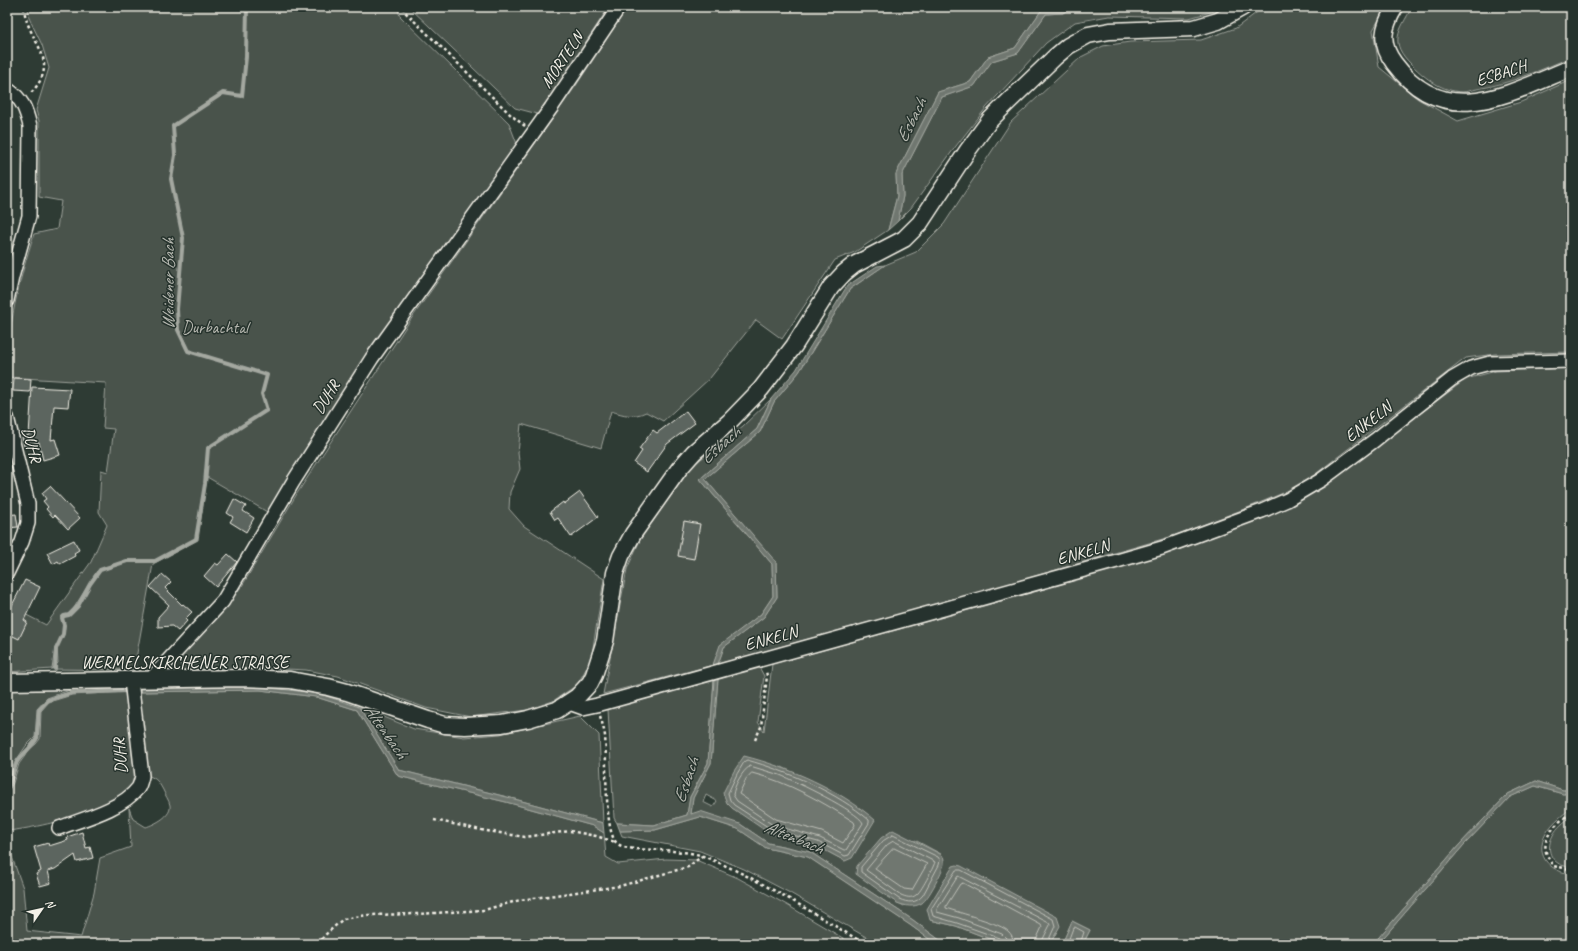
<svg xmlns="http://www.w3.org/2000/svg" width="1578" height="951" viewBox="0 0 1578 951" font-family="Caveat,sans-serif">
  <rect width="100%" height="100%" fill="#2e3b34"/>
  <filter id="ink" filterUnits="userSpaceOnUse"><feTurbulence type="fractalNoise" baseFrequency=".025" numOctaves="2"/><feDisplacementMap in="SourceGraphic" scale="8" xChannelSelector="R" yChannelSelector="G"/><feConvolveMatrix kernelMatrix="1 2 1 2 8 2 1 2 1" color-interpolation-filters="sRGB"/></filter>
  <g filter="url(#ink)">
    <path fill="#48524c" stroke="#9ea29a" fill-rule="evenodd" d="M28,7H397L400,16L509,123L517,144L269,513L207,477L198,540L153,564L134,670L52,669L7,672V605L46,625L91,562L107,525L99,512L101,470L108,472L114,429L103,428L106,383L7,377C7,327 19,281 34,234L57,229L61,201L39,197V121L36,110L49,68L42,45L29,18ZM97,571L81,603L72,611ZM57,645L58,663L52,669L55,648Z
      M409,7H609L538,114L515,108Z
      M628,7H1062L1043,8L1015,48L988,57L970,82L938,92L896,174L897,196L888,230L855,252L835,260L782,339L756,320L710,378L663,421L646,412C633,418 624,415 611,411L601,448L521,424L518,453L520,469L510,492L509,509L524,526L604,579L591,660L577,685L553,701L527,710L471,717L426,708L338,676L306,670L267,668L183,670L178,659L242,586L298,492L409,322L575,87Z
      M1071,7H1220L1214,11L1189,18L1109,16L1075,22L1046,43L986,108L956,146L911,208L898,221L903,196L902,175L942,97L974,86L992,61L1018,53L1046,14L1063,13Z
      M1264,7H1386L1373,30L1379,67L1418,99L1458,121L1521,102L1571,80V352L1495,354L1466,358L1300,486L1247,508L1173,536L1001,586L718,664L724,647L764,617L777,597L776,563L705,479L760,432L774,402L799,372L850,289L885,265L916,252L944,224L1011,122L1081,57L1103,46L1130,42L1201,40L1236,28Z
      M1412,7H1571V57C1541,70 1509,84 1477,89C1472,90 1466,92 1462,92C1442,91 1426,79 1412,65C1388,42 1399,32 1412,7Z
      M1571,368V790H1563L1536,781L1508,794L1460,844L1373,944H1083L1090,930L1072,921L1062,944H1050L1059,926L930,920L956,926L1003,944H945L913,920L810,852L768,843L740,824L691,814L693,798L711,763L718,679L759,667L764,676L758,722L764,731L772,664L1009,599L1178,550L1252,521L1300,500L1344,471L1466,379L1496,371ZM782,767L850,802L845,861L817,846L778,836L732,808ZM706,795L717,801L713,807L703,802ZM915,840L941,854L944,859L904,906L887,897Z
      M771,399L757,429L700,479L772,564L773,596L761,614L721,645L713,665L603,694L627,569L641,538L692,466L743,426Z
      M714,680L708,763L690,797L687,815L654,825L617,823L614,818L608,709Z
      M117,685L126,688L70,690L47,698L37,709L35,737L26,746L15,762L7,784V687Z
      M260,690L316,697L357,710L398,776L506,802L593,826L604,833L606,857L618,864L666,859L696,860L738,878L787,905L853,944H7V843L23,888L27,931L81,937L94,893L100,858L131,847L129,808L133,819L146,827C155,824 172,816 170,805C169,800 165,795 163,790C158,781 157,779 147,775L140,692Z
      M127,692C129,713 131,733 132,753C133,761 135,770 135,778C132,808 33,829 7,831V793L13,783L19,764L30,749L36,744L40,739L41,711L49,702L72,695Z
      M359,707L414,729L464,737L500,734L580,716L599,735L603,823L507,797L399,770Z
      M1535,786L1563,794L1571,793V808C1564,814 1557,819 1552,825C1532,848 1543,870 1571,874V944H1378L1463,846L1510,797Z
      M700,817L738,829L766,848L808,857L910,925L936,944H878L790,893L744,869L700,851L622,836L620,831L655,830Z
      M1571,817V867C1553,866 1544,852 1553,835C1557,827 1564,822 1571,817Z"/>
    <path fill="#6f7770" stroke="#a4a8a0" d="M1071,7L1063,13L1046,14L1018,53L992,61L974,86L942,97L902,175L903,196L898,221L888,230L897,196L896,174L938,92L970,82L988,57L1015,48L1043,8Z
      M885,265L850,289L799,372L774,402L760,432L705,479L776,562L777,597L764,617L724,647L718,664L713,665L720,645L761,614L773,596L772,564L700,479L757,429L771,399L796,370L847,286L877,266Z
      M718,679L711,763L693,798L691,814L700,811L740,824L768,843L810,852L913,920L945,944H936L910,925L808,857L766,848L738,829L700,817L655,830L620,831L617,823L654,825L687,815L690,797L708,763L714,680Z
      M260,687L317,693L359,707L399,770L507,797L603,823L604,833L593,826L506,802L398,776L357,710L316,697L260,690L140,692V688Z
      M744,756C791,768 839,789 875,820L852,858L845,861L817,846L769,833L732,808L727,803L723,793L734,771Z
      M1536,781L1563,790H1571V793L1563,794L1535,786L1510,797L1463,846L1378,944H1373L1460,844L1508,794Z
      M893,830L942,855C944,858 945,863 943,867C941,874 928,899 922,903C914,908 905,906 897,903L856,874L857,866L881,838Z
      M957,865L961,866L1057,917L1060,926L1050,944H1003L956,926L930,920L927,909L953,866Z
      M1072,921L1090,930L1083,944H1062Z"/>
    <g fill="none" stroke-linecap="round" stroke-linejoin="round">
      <path stroke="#bfc0b8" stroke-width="1" d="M745,761L747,760C787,771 838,793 869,820V823L849,855L845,856L818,842L771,829L734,805L730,800L728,793L737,774Z
        M750,766C760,769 770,772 780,775C794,781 858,811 863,823L846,850H844L820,838L773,825L737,801L733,795C734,786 742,771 750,766Z
        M752,773C788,782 823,802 854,822L855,825L843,843L822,832L776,819L739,794L746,779Z
        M893,835L938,857L940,860L939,865L923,895C916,904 908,903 899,899L861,872V867L883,841Z
        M894,841L935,862C933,868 921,892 916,895C911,899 906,897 901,895L866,870L887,845Z
        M894,848L927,864L912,890L904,889L875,869L876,867Z
        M1003,944L1002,941L999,938L957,923L933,916L931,909L956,870H961L1053,919L1055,926L1047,944
        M1008,944L1006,938L1002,934L959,918L937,912V909L958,876L1049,923L1050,925L1043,939L1042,944
        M1014,944C1013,940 1013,936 1009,932C1001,923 959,913 946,908V906L960,884L963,883L1041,925L1042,927L1037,938L1036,944
        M1067,944L1073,928L1075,927L1084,932L1080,944"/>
      <path stroke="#a4a8a0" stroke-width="4" d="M55,669L56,649L63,634L64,625L62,618L64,616L69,615L78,606L90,584L100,570L127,561H155L196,539L205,484L208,448L267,410L262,394L267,375L188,351L178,330L177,309L183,238L171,179L175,155L173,126L223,93L242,96L246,57L247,7
        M7,789C12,781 13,771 17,762C23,753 32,747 37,738L39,710L48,700L71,693L127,691"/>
    </g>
    <path fill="#5c655e" stroke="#f4f1e8" d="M14,378L31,379L30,392L13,391Z
      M32,387L70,389L68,407L54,406L51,440L55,439L60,455L43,460L39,442L24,446L22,437L29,435Z
      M686,411L695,423L667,444L647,472L634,463L642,451L639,449L653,430L657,433Z
      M50,486L80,518L68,529L55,515L53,517L46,509L48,507L43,501L46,499L42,493Z
      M580,492L598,517L571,537L558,518L555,520L550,512L563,502L564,504Z
      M234,499L246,506L243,511L254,518L246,532L230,522L233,517L227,513Z
      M16,514L18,527L7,528V515Z
      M684,521L700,524L694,559L678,556Z
      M74,540L79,550L74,553L75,556L60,564L58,561L53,564L47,553Z
      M228,554L237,562L216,587L204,576L215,563L218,565Z
      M162,574L171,582L165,588L182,605L183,604L192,612L185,619L187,621L178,631L172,626L158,627V617L169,605L150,587Z
      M25,580L40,587L24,620L27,622L19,639L7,633V615Z
      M82,832L86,848L90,847L93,858L77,862L75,855L55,869L48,871L51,883L40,886L36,874L41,871L34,847L48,843L49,846L68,840L67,837Z"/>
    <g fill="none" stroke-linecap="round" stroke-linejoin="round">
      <g stroke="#f4f1e8" stroke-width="16">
        <path id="minor" d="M7,89C22,98 26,109 30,126L29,216L12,277L7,300
          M7,417L28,504V523L22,542L7,573
          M150,680L223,601L293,482L372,358L551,108L619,7
          M569,703L583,708L597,705L1117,561L1162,548L1262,511L1287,500L1321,480L1375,440L1452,379L1471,368L1490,363L1571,361
          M59,828C83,819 122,809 138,788C140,785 141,780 142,776L131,680"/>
      </g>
      <g stroke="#f4f1e8" stroke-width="19">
        <path id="tertiary" d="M1395,7C1383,27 1379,43 1394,63C1445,132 1509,93 1571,68
          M7,682L243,678L290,680L328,687L347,692L428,720L445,725L465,726L502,724L528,719L557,710L577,697L590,683L594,675L605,641L615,573L621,556L633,534L679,469L694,452L729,422L761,389L794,346L831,287L844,273L854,265L904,239L920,223L968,150L990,120L1006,104L1055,57L1068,46L1088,35L1110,31L1194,28L1218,21L1243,7"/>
      </g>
      <path stroke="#f4f1e8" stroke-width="2.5" stroke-dasharray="3 3" stroke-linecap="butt" d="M24,7C26,42 64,59 30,94
        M403,7L405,12L512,116L525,126
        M600,716C602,722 604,729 605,736C607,759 604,825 615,841C622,853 660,848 673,851C683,852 694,853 703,856C760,879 813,913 865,944
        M755,740L761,727L767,676L766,671
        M1571,813C1559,821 1542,835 1546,852C1547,856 1551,862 1553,866L1571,869
        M434,820L481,830L525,837L570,831L596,836L615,842
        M318,944L325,935L343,919L368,915L418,914L484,910L520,900L620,886L688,867L702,856"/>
      <use href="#minor" stroke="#26332d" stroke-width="13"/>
      <use href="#tertiary" stroke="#26332d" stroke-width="16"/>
    </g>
  </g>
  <g text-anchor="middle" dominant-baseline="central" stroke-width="3" stroke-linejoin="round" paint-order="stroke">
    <g font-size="17" fill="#f4f1e8" stroke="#26332d">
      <text transform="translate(562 60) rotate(-56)">MORTELN</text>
      <text transform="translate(1501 73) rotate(-18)">ESBACH</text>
      <text transform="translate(326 397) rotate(-57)">DUHR</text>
      <text transform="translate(1368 422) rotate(-38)">ENKELN</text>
      <text transform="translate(32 445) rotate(76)">DUHR</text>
      <text transform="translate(1083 552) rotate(-16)">ENKELN</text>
      <text transform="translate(771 638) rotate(-15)">ENKELN</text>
      <text x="185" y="662">WERMELSKIRCHENER STRASSE</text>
      <text transform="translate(120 756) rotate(-94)">DUHR</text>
    </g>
    <g font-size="17" fill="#b8b9b1" stroke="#26332d">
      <text x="215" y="327">Durbachtal</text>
    </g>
    <g font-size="18" font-style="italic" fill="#b8bab2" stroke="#26332d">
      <text transform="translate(911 120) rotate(-63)">Esbach</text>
      <text transform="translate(168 284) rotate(-90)">Weidener Bach</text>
      <text transform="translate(720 445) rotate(-41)">Esbach</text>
      <text transform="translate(386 731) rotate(55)">Altenbach</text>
      <text transform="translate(686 780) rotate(-71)">Esbach</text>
      <text transform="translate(794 837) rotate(22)">Altenbach</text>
    </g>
  </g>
  <rect width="1578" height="951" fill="none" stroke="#26332d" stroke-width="24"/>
  <rect x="12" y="12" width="1554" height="927" fill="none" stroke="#f4f1e8" stroke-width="1.5" filter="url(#ink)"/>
  <g transform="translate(42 909) rotate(56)" stroke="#26332d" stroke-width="3" paint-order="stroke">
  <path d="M0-3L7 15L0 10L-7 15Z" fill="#f4f1e8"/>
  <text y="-6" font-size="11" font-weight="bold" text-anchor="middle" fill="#f4f1e8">N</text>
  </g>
</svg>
